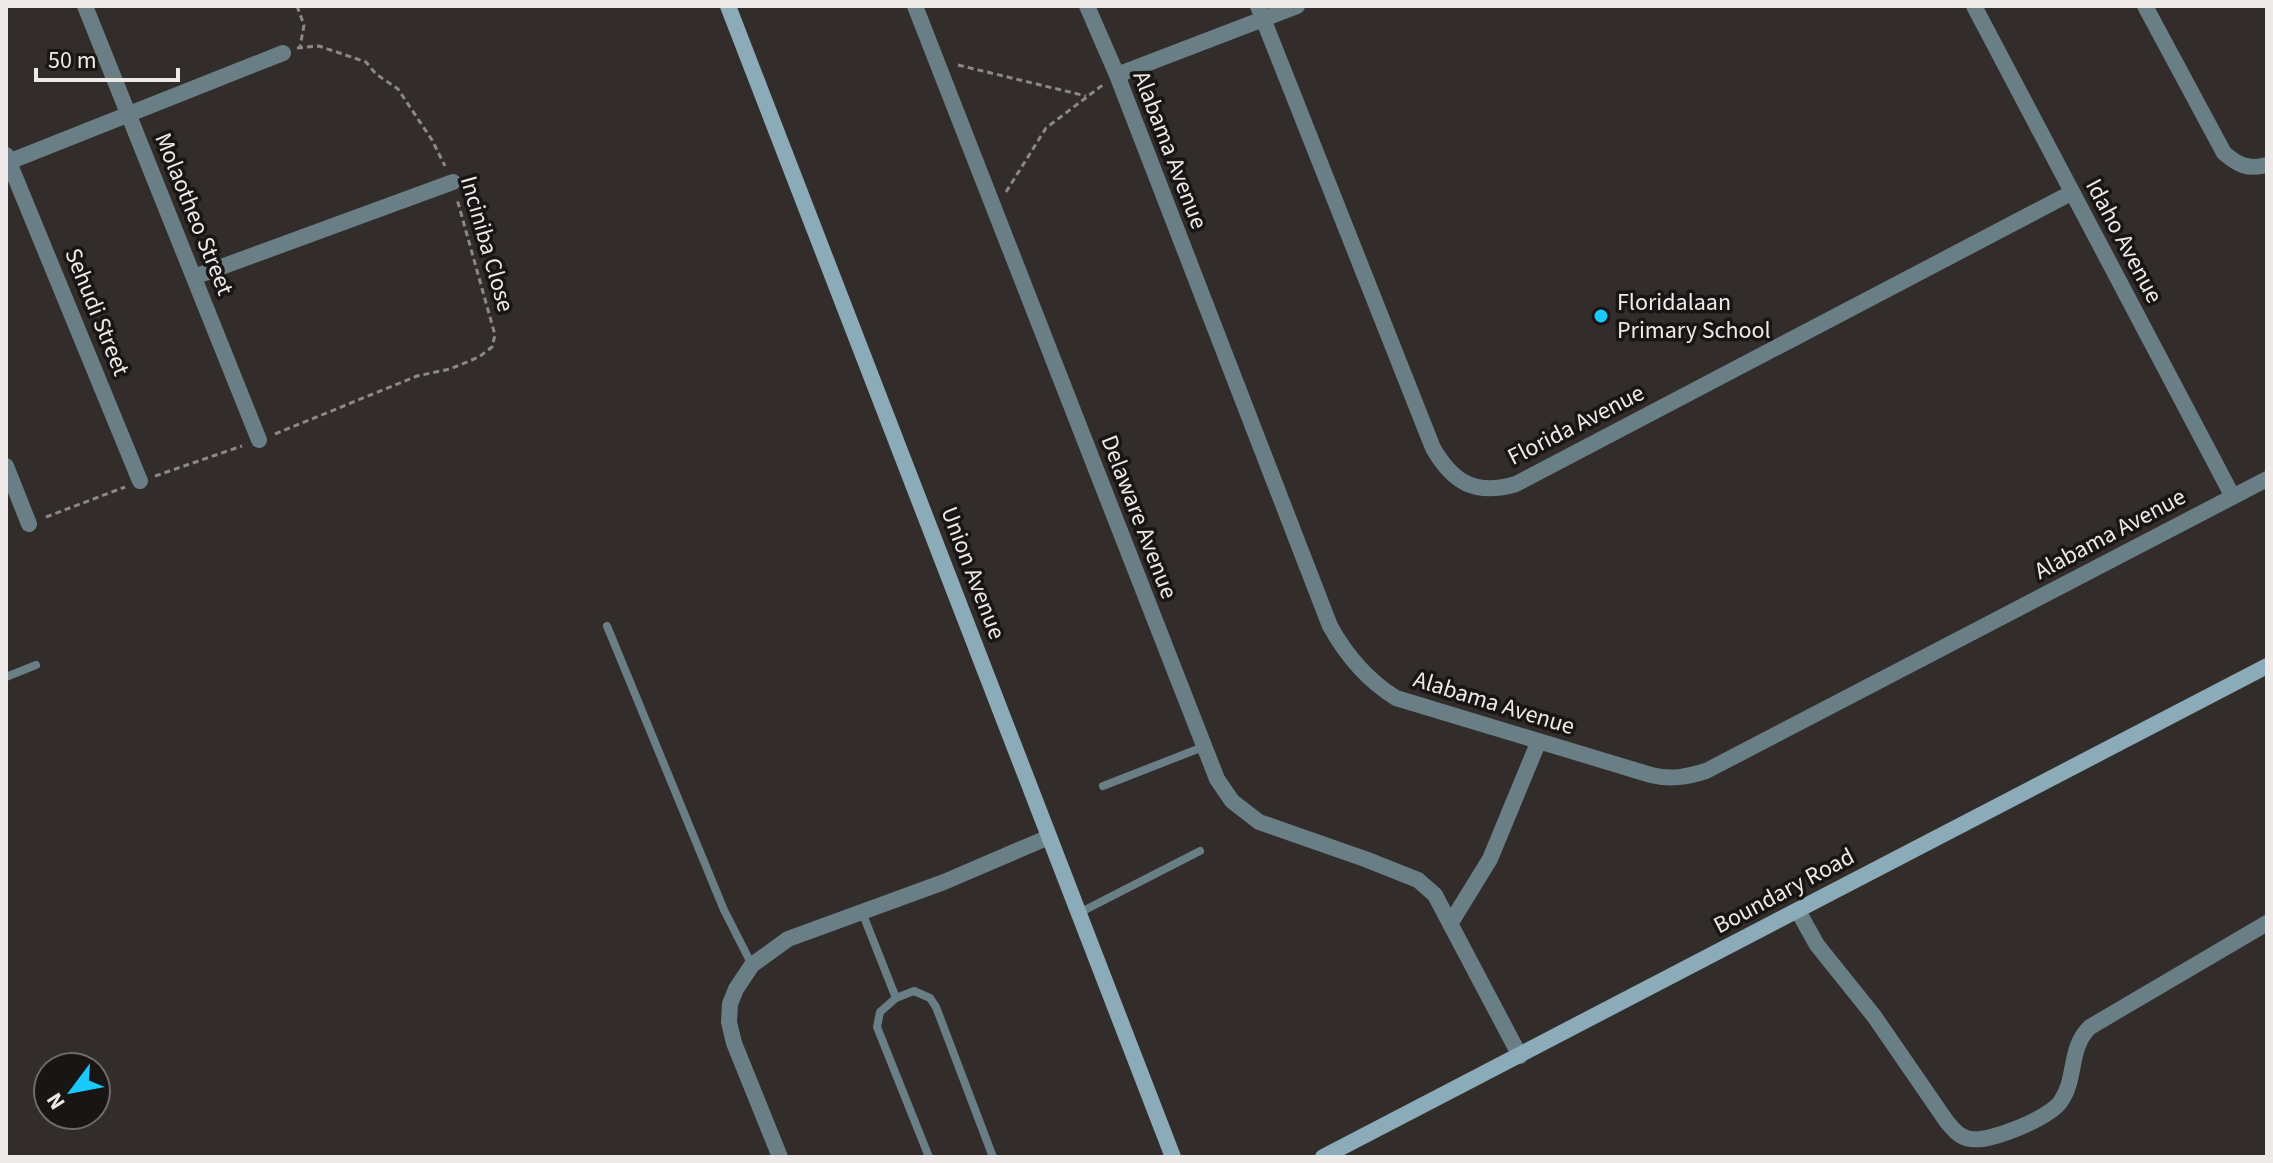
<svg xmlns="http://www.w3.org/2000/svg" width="2273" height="1163" viewBox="0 0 2273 1163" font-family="'Source Sans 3',sans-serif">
  <rect width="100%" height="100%" fill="#322c2b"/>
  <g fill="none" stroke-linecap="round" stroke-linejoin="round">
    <path stroke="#8d8887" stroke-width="3" stroke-dasharray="6 4" stroke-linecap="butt" d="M297,6L304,25L300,47
      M297,48L319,46L366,62L376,74L398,89L432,140L445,166
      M958,65L1086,96
      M1006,192L1046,128L1104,84
      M275,434L417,376L450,369L479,357L492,347L495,335L457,199
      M155,476L242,446
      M46,517L125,487"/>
    <path stroke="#6a7e86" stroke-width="8" d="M607,626L724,910L752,965
      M6,677L36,665
      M1103,786L1203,747
      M862,912L896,998L914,991L930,998L936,1007L993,1157
      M1079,913L1200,851
      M896,998L880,1012L877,1027L929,1157"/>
    <path stroke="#6a7e86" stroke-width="16" d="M85,6L259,440
      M915,6L1217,779L1232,801L1259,822L1365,859L1418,880L1435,895L1520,1056
      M1087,6L1117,75L1330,626C1346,655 1367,680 1396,698L1651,775C1671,780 1687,777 1706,771L2267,479
      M1258,6L1433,448C1453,483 1476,496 1516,484L2071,193
      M1974,6L2233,497
      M2145,6L2224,153C2238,165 2248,170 2267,165
      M1117,75L1297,6
      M6,155L140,481
      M6,163L283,53
      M194,277L453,182
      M6,466L29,524
      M1798,911L1817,945L1874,1016L1947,1122C1954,1130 1960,1138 1971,1139C1991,1142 2050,1118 2061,1101C2077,1078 2068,1048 2090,1027L2267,923
      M1450,924L1490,859L1538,743
      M780,1157L734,1043L729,1022L730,1004L736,989L752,965L788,939L944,882L1049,837"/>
    <path stroke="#8babb8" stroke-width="16" d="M728,6L1173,1157
      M1323,1157L2267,666"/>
  </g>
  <circle fill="#18cafc" stroke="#181515" stroke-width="3" cx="1601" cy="316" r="8"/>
  <g text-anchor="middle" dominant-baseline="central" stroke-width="7" stroke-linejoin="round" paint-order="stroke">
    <g font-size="24" fill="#eeeae9" stroke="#181515">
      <text transform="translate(1170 150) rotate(69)">Alabama Avenue</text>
      <text transform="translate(194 214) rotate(68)">Molaotheo Street</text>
      <text transform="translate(2124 241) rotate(62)">Idaho Avenue</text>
      <text transform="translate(487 244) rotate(74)">Inciniba Close</text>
      <text transform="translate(97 312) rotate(68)">Sehudi Street</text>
      <text transform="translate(1576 425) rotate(-27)">Florida Avenue</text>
      <text transform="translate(1139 517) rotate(69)">Delaware Avenue</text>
      <text transform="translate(2110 534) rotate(-28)">Alabama Avenue</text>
      <text transform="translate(973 573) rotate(69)">Union Avenue</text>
      <text transform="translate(1494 703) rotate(17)">Alabama Avenue</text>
      <text transform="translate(1784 891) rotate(-28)">Boundary Road</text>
    </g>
    <g font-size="24" fill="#eeeae9" stroke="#181515" text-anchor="start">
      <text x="1617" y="302">Floridalaan<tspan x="1617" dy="28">Primary School</tspan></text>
    </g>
  </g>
  <rect width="2273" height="1163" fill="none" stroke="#eeeae9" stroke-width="16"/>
  <g transform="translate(72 1091) rotate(238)"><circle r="38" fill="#181515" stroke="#6e6a6a" stroke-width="2"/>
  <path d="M0-6L14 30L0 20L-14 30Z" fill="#18cafc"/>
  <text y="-12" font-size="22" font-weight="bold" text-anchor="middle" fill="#eeeae9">N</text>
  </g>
  <path d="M36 68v12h142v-12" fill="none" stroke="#eeeae9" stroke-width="4"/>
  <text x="48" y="68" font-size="24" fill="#eeeae9" stroke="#181515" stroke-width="6" paint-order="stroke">50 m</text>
</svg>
